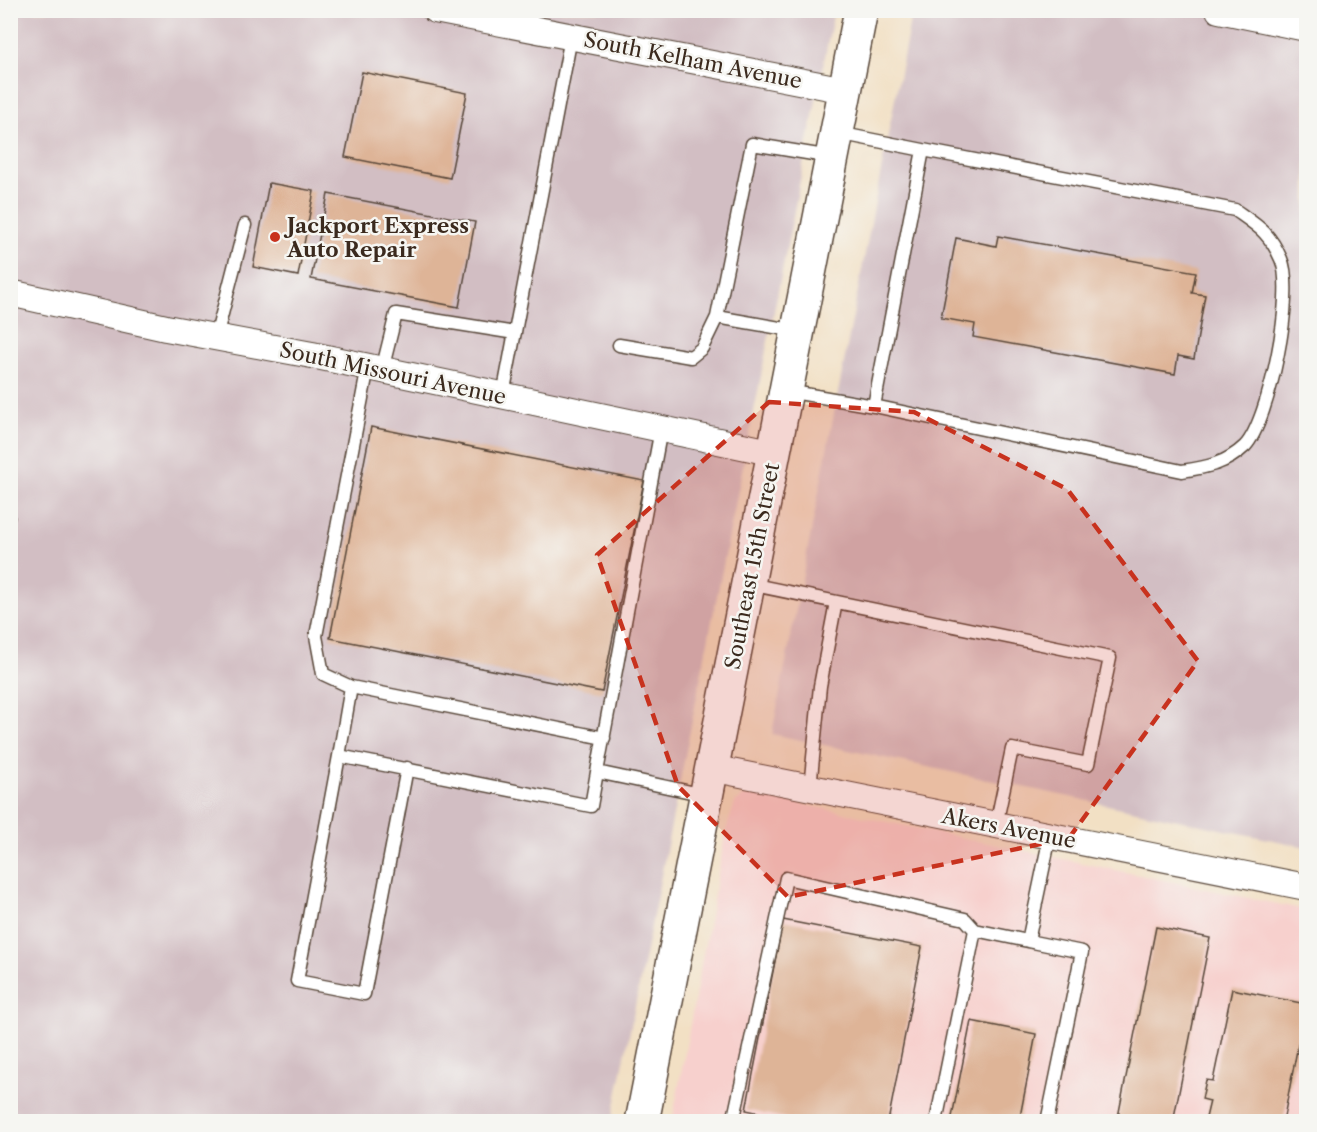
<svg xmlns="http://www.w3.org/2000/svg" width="1317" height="1132" viewBox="0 0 1317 1132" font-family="'Libre Caslon Text',serif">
  <rect width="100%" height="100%" fill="#f6f6f2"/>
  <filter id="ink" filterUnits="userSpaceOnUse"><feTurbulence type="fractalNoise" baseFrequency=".0167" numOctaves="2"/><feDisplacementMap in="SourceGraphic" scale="12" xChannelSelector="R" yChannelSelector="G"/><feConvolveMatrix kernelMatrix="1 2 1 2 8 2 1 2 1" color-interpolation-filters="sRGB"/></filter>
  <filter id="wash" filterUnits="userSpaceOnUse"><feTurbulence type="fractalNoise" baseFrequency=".008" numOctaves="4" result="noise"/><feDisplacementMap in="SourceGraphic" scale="24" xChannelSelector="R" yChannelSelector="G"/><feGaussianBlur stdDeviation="1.35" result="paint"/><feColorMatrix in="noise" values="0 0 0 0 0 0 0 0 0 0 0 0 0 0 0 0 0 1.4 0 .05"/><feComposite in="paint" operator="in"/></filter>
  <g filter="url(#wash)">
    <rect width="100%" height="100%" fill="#f2e0c4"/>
    <path fill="#f7d0cd" d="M745,795H759L1306,910V1121L672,1122L726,830L735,803Z"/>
    <path fill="#d2bec3" d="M10,11H834L612,1121H11Z
      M912,11H1306V847L772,734Z"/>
    <g id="blocks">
      <path fill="#deb497" d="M362,72L467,93L450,178L345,157Z
        M269,183L314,191L298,276L253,267Z
        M328,194L475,222L459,307L311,279Z
        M998,236L1196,272L1192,293L1205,295L1194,359L1178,356L1175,374L973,337L975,324L941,318L956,238L996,246Z
        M371,427L644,481L602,692L330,638Z
        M10,516L15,517L11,535H10Z
        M783,920L922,947L888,1122H803L746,1110Z
        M1156,927L1210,938L1173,1122H1117Z
        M1232,989L1306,1004L1283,1122H1205L1210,1101L1202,1099L1206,1080L1213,1081Z
        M971,1021L1036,1034L1019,1122H951Z"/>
    </g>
  </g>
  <g filter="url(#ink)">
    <use href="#blocks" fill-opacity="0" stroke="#564537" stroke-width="1.5"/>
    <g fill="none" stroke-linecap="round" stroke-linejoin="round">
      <g stroke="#564537" stroke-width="15">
        <path id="lane" d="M797,331L717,317L752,144L831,157
          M216,337L245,225
          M619,345L691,357L702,348L717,317
          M382,370L396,314L515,333
          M787,391L874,406L923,150L838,133
          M503,395L571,37
          M874,406L1182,471C1207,467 1226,464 1245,446C1269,421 1296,291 1281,259C1269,232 1259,227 1235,210L923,150
          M661,429L597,772L705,795
          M749,584L1110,658L1088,764L1012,749L996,825
          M351,687L323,674L316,636L368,367
          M339,756L351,687L604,738
          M407,768L364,994L297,981L339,756L591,806L597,772
          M810,788L820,686L836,602
          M1028,941L1082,952L1047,1122
          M733,1122L786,878L965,919L975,930
          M936,1122L975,930L1028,941L1050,836"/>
      </g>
      <g stroke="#564537" stroke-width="28">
        <path id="street" d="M435,10L845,90
          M1219,10L1306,28
          M10,293L166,328L312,355L775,453
          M711,768L1306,887"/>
      </g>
      <g stroke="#564537" stroke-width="36">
        <path id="secondary" d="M642,1122L861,10"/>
      </g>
      <use href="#lane" stroke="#fff" stroke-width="12"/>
      <use href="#street" stroke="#fff" stroke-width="26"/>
      <use href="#secondary" stroke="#fff" stroke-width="33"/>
    </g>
  </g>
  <path fill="#c8321e" fill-opacity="0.2" stroke="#c8321e" stroke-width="4.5" stroke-dasharray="12 8" stroke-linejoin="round" d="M769,402L914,412L1067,489L1198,661L1069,838L788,897L678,786L597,555Z"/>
  <circle fill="#c8321e" stroke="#f6f6f2" stroke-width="2" cx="275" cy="237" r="6"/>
  <g text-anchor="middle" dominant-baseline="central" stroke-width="5" stroke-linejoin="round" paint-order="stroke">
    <g font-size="21" fill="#3b2a1e" stroke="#f6f6f2">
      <text transform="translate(693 60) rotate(11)">South Kelham Avenue</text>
      <text transform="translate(393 373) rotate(12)">South Missouri Avenue</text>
      <text transform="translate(752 566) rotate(-79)">Southeast 15th Street</text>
      <text transform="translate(1009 828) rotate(11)">Akers Avenue</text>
    </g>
    <g font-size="21" font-weight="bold" fill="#3b2a1e" stroke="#f6f6f2" text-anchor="start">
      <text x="287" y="225">Jackport Express<tspan x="287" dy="24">Auto Repair</tspan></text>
    </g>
  </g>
  <rect width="1317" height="1132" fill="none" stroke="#f6f6f2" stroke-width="36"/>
</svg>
